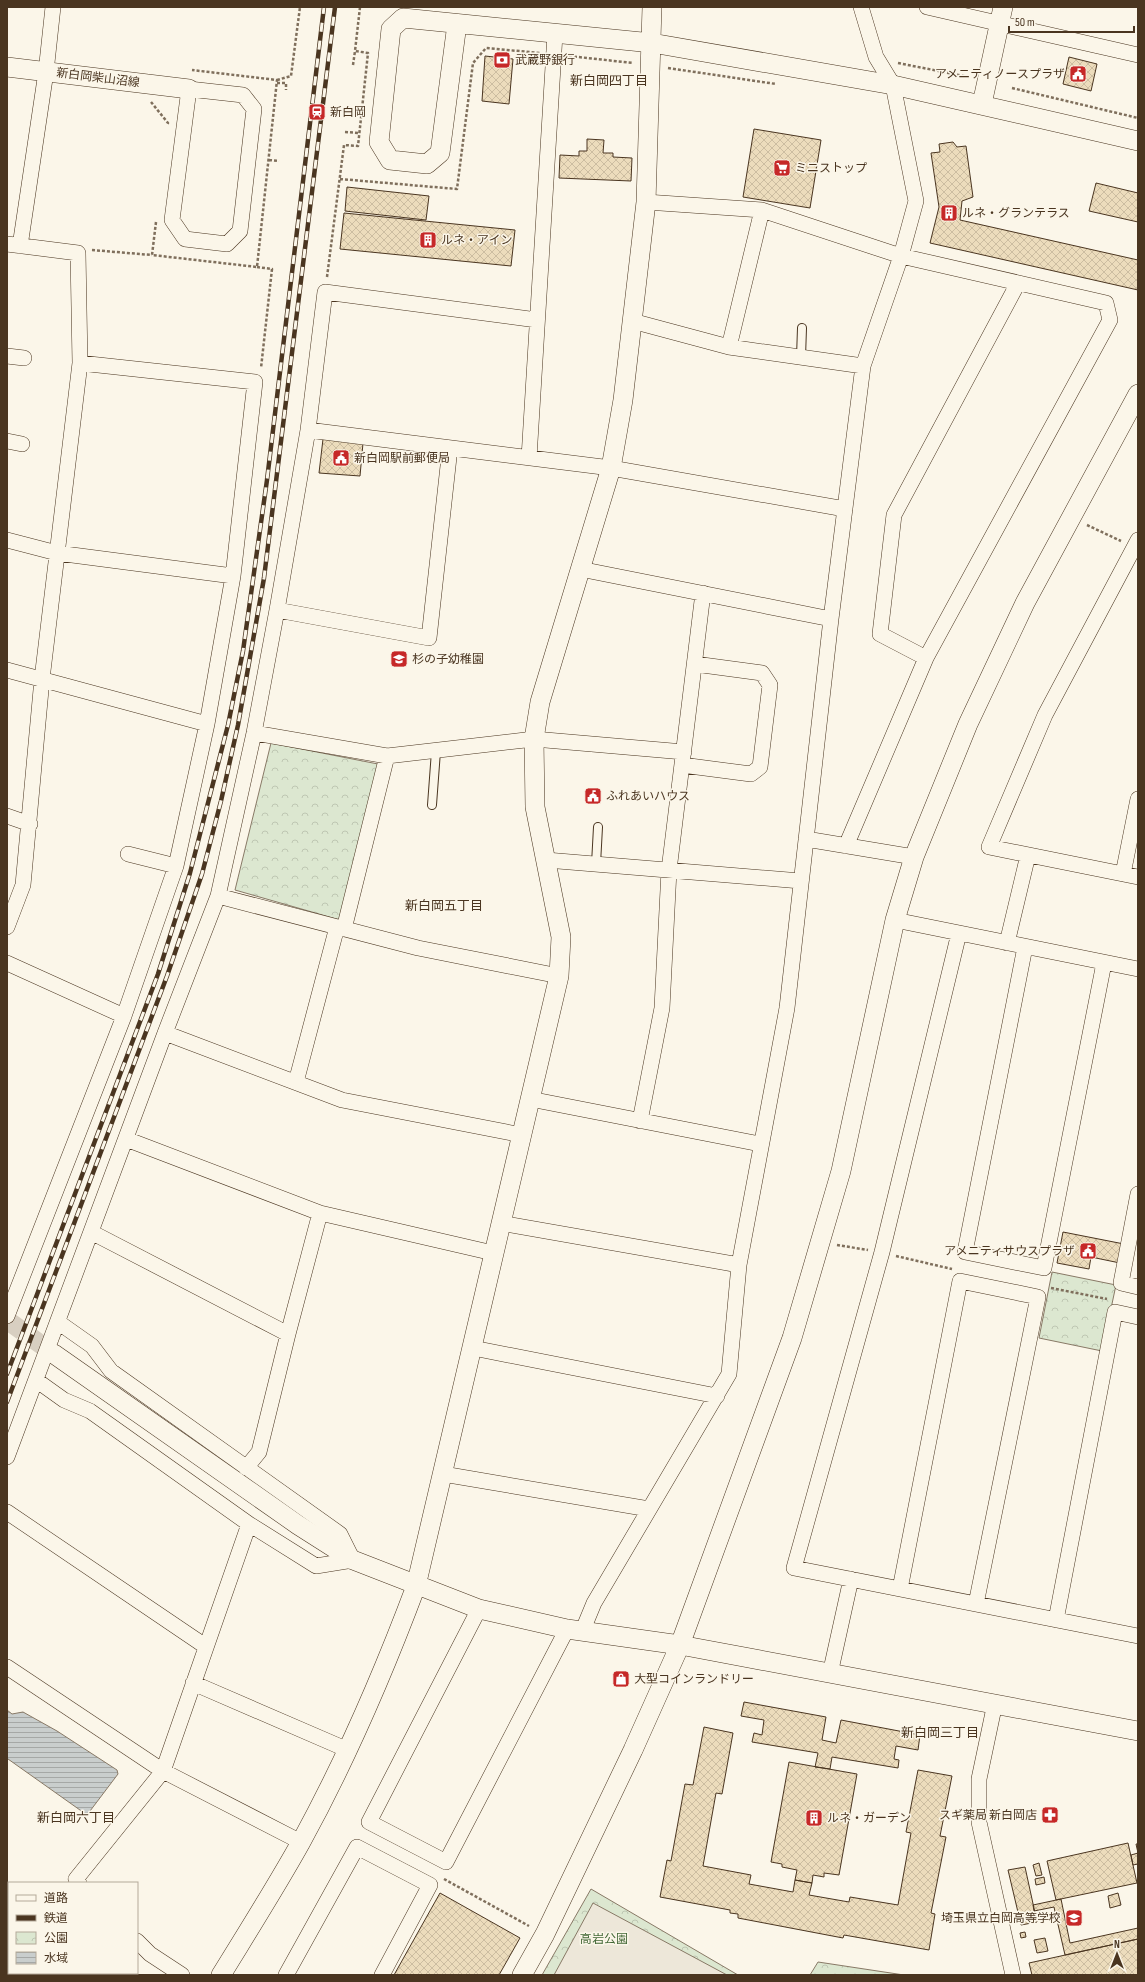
<svg xmlns="http://www.w3.org/2000/svg" width="1145" height="1982" viewBox="0 0 1145 1982" font-family="'Sofia Sans Condensed','Noto Sans JP',sans-serif">
  <defs>
    <pattern id="park-crowns" width="20" height="18" patternUnits="userSpaceOnUse"><rect width="20" height="18" fill="#dce7d0"/><path d="M2 6a3 3 0 1 1 6 0M12 15a3 3 0 1 1 6 0" fill="none" stroke="#bec7b2"/></pattern>
    <pattern id="water-rules" width="6" height="5" patternUnits="userSpaceOnUse"><rect width="6" height="5" fill="#c9cecd"/><path d="M0 2.5h6" fill="none" stroke="#a5a8a6"/></pattern>
    <pattern id="building-cross-hatch" width="8" height="8" patternUnits="userSpaceOnUse"><rect width="8" height="8" fill="#ecdcbc"/><path d="M0 0l8 8M0 8l8-8" fill="none" stroke="#ccbda1"/></pattern>
  </defs>
  <rect width="100%" height="100%" fill="#fbf6e9"/>
  <path fill="url(#park-crowns)" stroke="#887966" d="M271,743L378,764L340,920L235,890Z
    M1052,1272L1116,1285L1102,1351L1039,1338Z
    M591,1889L738,1975H542Z
    M818,1962L904,1975H810Z"/>
  <path fill="#ede7d9" stroke="#887966" d="M593,1903L727,1975H554Z"/>
  <path fill="url(#water-rules)" stroke="#887966" d="M7,1710L12,1714L23,1712L57,1731L117,1770L118,1774L87,1815L8,1759L7,1760Z"/>
  <path fill="url(#building-cross-hatch)" stroke="#4a3520" d="M485,56L513,59L509,104L482,101Z
    M1069,57L1097,64L1091,91L1063,84Z
    M754,129L821,140L810,208L743,197Z
    M587,139L604,140L603,153H613V157L632,158L631,181L559,178L560,155L579,156V151H587Z
    M953,142L957,147L966,146L973,197L962,201L960,220L1138,260V290L930,243L939,207L931,153L940,152L939,144Z
    M1096,183L1138,193V222L1089,211Z
    M347,187L429,196L426,220L345,211Z
    M344,213L515,230L511,266L340,249Z
    M323,439L363,443L360,476L319,473Z
    M1063,1232L1124,1244L1120,1263L1091,1257L1089,1269L1057,1263Z
    M744,1702L826,1717L822,1740L836,1743L841,1720L920,1735L918,1750L896,1746L894,1759L899,1760L898,1768L832,1757L830,1769L815,1767L818,1753L752,1742L754,1733L762,1735L764,1720L741,1716Z
    M704,1727L733,1733L722,1794L716,1793L703,1866L751,1875L749,1884L793,1892L795,1880L812,1883L809,1895L849,1902L850,1897L898,1905L911,1833L906,1832L918,1770L952,1776L940,1836L946,1837L931,1913L935,1914L929,1950L844,1935L843,1938L738,1918V1914L730,1913V1910L660,1897L667,1860L671,1861L685,1784L693,1785Z
    M789,1762L857,1774L839,1875L824,1873V1877L813,1875L812,1883L795,1880L797,1870L782,1867V1864L771,1862Z
    M1128,1843L1137,1883L1056,1900L1047,1861Z
    M1136,1844H1138V1864L1133,1865L1131,1855L1138,1853Z
    M1039,1863L1042,1875L1036,1876L1033,1865Z
    M1025,1867L1037,1922L1021,1925L1008,1870Z
    M1044,1877L1045,1883L1036,1885L1035,1879Z
    M440,1893L520,1938L499,1975H394Z
    M1118,1893L1121,1905L1110,1908L1108,1896Z
    M1061,1899L1070,1943L1138,1928V1939L1065,1955L1054,1907L1034,1911L1033,1905Z
    M1025,1932L1026,1937L1021,1938L1020,1933Z
    M1045,1938L1048,1951L1037,1953L1034,1940Z
    M1138,1939V1975H1032L1029,1963Z"/>
  <g fill="none" stroke-linecap="round" stroke-linejoin="round">
    <path stroke="#d8cfc1" stroke-width="19" stroke-dasharray="19 10" stroke-linecap="butt" d="M7,1320L54,1354"/>
    <g stroke="#4a3520" stroke-width="10">
      <path id="service" d="M801,357L802,328
        M432,805L436,751
        M596,864L598,827"/>
    </g>
    <g stroke="#4a3520" stroke-width="16">
      <path id="minor" d="M927,7L1138,55
        M189,89L243,95L254,109L240,231L227,244L185,239L172,220Z
        M646,202L762,210L901,256L1106,303L1110,320L926,658
        M7,244L78,253L80,363L42,679L23,885L7,927
        M20,246L46,72L53,7
        M632,321L729,347L863,366
        M729,347L762,210
        M7,356L24,358
        M308,430L611,468L845,509
        M7,441L22,444
        M529,458L555,34
        M7,540L57,553L233,576
        M1138,540L1045,715L989,847L1138,877
        M580,569L831,619
        M277,610L429,638L450,448
        M7,670L207,724
        M254,733L387,756L534,739L684,752
        M682,765L751,774L760,767L770,685L762,673L695,664
        M7,816L30,824
        M806,839L914,857
        M846,846L926,658L880,634L894,515L1018,283
        M128,854L176,866
        M546,860L801,881
        M1123,874L1138,799
        M218,896L418,948L559,976
        M895,920L1138,969
        M344,929L387,756
        M959,933L882,1252L794,1568L1138,1636
        M1007,943L1028,855
        M1025,947L965,1252L1044,1268L1104,963
        M7,963L124,1016
        M165,1033L342,1100L522,1135
        M296,1082L337,927
        M530,1099L760,1144
        M640,1121L662,1008L669,870L703,593
        M126,1139L320,1213L493,1253
        M1138,1194L1121,1283L1138,1287
        M500,1223L739,1265
        M91,1232L288,1334
        M7,1316L124,1016L176,866L207,724L233,576L255,382L80,363
        M473,1348L717,1396
        M36,1380L64,1400L90,1411L249,1524L316,1566L353,1560L340,1534L111,1371L92,1346L58,1322
        M7,1457L165,1033L218,896L254,733L277,610L308,430L325,292L537,320
        M246,1468L259,1452L288,1334L320,1213
        M443,1474L649,1509
        M7,1512L205,1646
        M900,1589L960,1281L1038,1297L976,1604
        M479,1609L369,1822L446,1862L567,1629
        M1056,1620L1115,1312L1138,1317
        M582,1632L594,1603L729,1374L739,1265L787,1008L831,619L863,366L901,256L916,201L893,85L876,57L861,7
        M7,1667L163,1771L301,1842
        M830,1674L851,1579
        M193,1683L348,1750
        M995,1703L979,1779V1822L1013,1975
        M79,1883L76,1879L163,1771L249,1524
        M137,1941L150,1954L182,1975
        M51,1973L54,1975
        M286,1975L357,1847L430,1885L382,1975"/>
    </g>
    <g stroke="#4a3520" stroke-width="20">
      <path id="tertiary" d="M457,24L440,153L427,164L390,160L379,142L391,29L403,18L652,43L893,85L1138,141
        M7,67L189,89
        M982,104L1003,7
        M54,1354L298,1525L353,1560L479,1609L567,1629L680,1645L1138,1731
        M221,1975C248,1931 276,1887 301,1842C346,1760 383,1674 416,1586L559,976L561,937L535,807L534,739L540,702L611,468L623,400L646,202L652,7
        M522,1975L545,1934L633,1750L680,1645L792,1338L841,1171L895,920L914,857L968,724L1025,603L1138,394"/>
    </g>
    <path stroke="#7f6f5c" stroke-width="2.5" stroke-dasharray="3 2" stroke-linecap="butt" d="M569,56L633,63
      M898,63L969,77
      M353,65L355,51
      M668,68L776,84
      M277,80L291,76L300,7
      M277,83H286V90
      M1012,88L1138,118
      M151,102L168,123L167,125
      M345,132L359,133
      M269,160L279,161
      M340,179L457,189L473,63L486,48L540,53
      M156,222L152,255L257,267L277,80L192,70
      M92,250L152,255
      M257,267L272,269L261,368
      M327,277L344,145L358,146L368,53L355,51L360,7
      M1087,525L1121,541
      M837,1245L868,1250
      M896,1256L952,1269
      M1051,1288L1107,1299
      M444,1879L529,1926"/>
    <use href="#service" stroke="#fbf6e9" stroke-width="8"/>
    <use href="#minor" stroke="#fbf6e9" stroke-width="15"/>
    <use href="#tertiary" stroke="#fbf6e9" stroke-width="19"/>
    <g stroke="#4a3520" stroke-width="4.5">
      <path id="rail" d="M7,1374L158,974L190,873L228,725L243,651L267,480L324,7
        M7,1402L167,976L202,874L221,801L238,725L264,578L335,7"/>
    </g>
    <use href="#rail" stroke="#fbf6e9" stroke-width="3" stroke-dasharray="9" stroke-linecap="butt"/>
  </g>
  <defs>
    <g id="bank-square" transform="scale(0.9)"><rect x="-9" y="-9" width="18" height="18" rx="4" fill="#c62828" stroke="#fbf6e9"/><path d="M-6-4H6V4H-6ZM0-2.3a2.3 2.3 0 1 0 0 4.6a2.3 2.3 0 1 0 0-4.6Z" fill="#fff"/></g>
    <g id="civic-square" transform="scale(0.9)"><rect x="-9" y="-9" width="18" height="18" rx="4" fill="#c62828" stroke="#fbf6e9"/><path d="M-.6-6.5H3V-4.5H.6V-3L4-1V1h2V6H-6V1h2V-1L-.6-3ZM-1.2 2.5V6h2.4V2.5Z" fill="#fff"/></g>
    <g id="station-square" transform="scale(0.9)"><rect x="-9" y="-9" width="18" height="18" rx="4" fill="#c62828" stroke="#fbf6e9"/><path d="M-3-6H3Q5-6 5-4V2Q5 4 3 4L4.5 6H3L1.5 4h-3L-3 6H-4.5L-3 4Q-5 4-5 2V-4Q-5-6-3-6ZM-3.5-4v3h7v-3ZM-3.5 1v1.5H-2V1ZM2 1v1.5H3.5V1Z" fill="#fff"/></g>
    <g id="supermarket-square" transform="scale(0.9)"><rect x="-9" y="-9" width="18" height="18" rx="4" fill="#c62828" stroke="#fbf6e9"/><path d="M-6-5.5h2.5l.6 2H6L4.5 2H-2.5L-4.4-4H-6ZM-1.5 3.2a1.3 1.3 0 1 0 .1 0ZM3 3.2a1.3 1.3 0 1 0 .1 0Z" fill="#fff"/></g>
    <g id="building-square" transform="scale(0.9)"><rect x="-9" y="-9" width="18" height="18" rx="4" fill="#c62828" stroke="#fbf6e9"/><path d="M-4-6H4V6H1V3H-1V6H-4ZM-2.5-4.3h1.7v1.8h-1.7ZM.8-4.3h1.7v1.8H.8ZM-2.5-1h1.7V.8h-1.7ZM.8-1h1.7V.8H.8Z" fill="#fff"/></g>
    <g id="school-square" transform="scale(0.9)"><rect x="-9" y="-9" width="18" height="18" rx="4" fill="#c62828" stroke="#fbf6e9"/><path d="M0-5L7-2L0 1L-7-2ZM-4 1L0 2.5L4 1V4Q0 6-4 4Z" fill="#fff"/></g>
    <g id="shop-square" transform="scale(0.9)"><rect x="-9" y="-9" width="18" height="18" rx="4" fill="#c62828" stroke="#fbf6e9"/><path d="M-5-2.5h2.3a2.7 3.5 0 0 1 5.4 0H5L5.5 6h-11ZM-1.5-2.5h3a1.5 2.3 0 0 0-3 0Z" fill="#fff"/></g>
    <g id="pharmacy-square" transform="scale(0.9)"><rect x="-9" y="-9" width="18" height="18" rx="4" fill="#c62828" stroke="#fbf6e9"/><path d="M-2-6h4v4h4v4h-4v4h-4v-4h-4v-4h4Z" fill="#fff"/></g>
  </defs>
  <g fill-rule="evenodd">
    <use href="#bank-square" x="502" y="60"/>
    <use href="#civic-square" x="1078" y="74"/>
    <use href="#station-square" x="317" y="112"/>
    <use href="#supermarket-square" x="782" y="168"/>
    <use href="#building-square" x="949" y="213"/>
    <use href="#building-square" x="428" y="240"/>
    <use href="#civic-square" x="341" y="458"/>
    <use href="#school-square" x="399" y="659"/>
    <use href="#civic-square" x="593" y="796"/>
    <use href="#civic-square" x="1088" y="1251"/>
    <use href="#shop-square" x="621" y="1679"/>
    <use href="#pharmacy-square" x="1050" y="1815"/>
    <use href="#building-square" x="814" y="1818"/>
    <use href="#school-square" x="1074" y="1918"/>
  </g>
  <g text-anchor="middle" dominant-baseline="central" stroke-width="3" stroke-linejoin="round" paint-order="stroke">
    <g font-size="12" fill="#4a3520" stroke="#fbf6e9" text-anchor="start">
      <text x="515" y="60">武蔵野銀行</text>
      <text x="1065" y="74" text-anchor="end">アメニティノースプラザ</text>
      <text x="330" y="112">新白岡</text>
      <text x="795" y="168">ミニストップ</text>
      <text x="962" y="213">ルネ・グランテラス</text>
      <text x="441" y="240">ルネ・アイン</text>
      <text x="354" y="458">新白岡駅前郵便局</text>
      <text x="412" y="659">杉の子幼稚園</text>
      <text x="606" y="796">ふれあいハウス</text>
      <text x="1075" y="1251" text-anchor="end">アメニティサウスプラザ</text>
      <text x="634" y="1679">大型コインランドリー</text>
      <text x="1037" y="1815" text-anchor="end">スギ薬局 新白岡店</text>
      <text x="827" y="1818">ルネ・ガーデン</text>
      <text x="1061" y="1918" text-anchor="end">埼玉県立白岡高等学校</text>
    </g>
    <g font-size="12" fill="#4a3520" stroke="#fbf6e9">
      <text transform="translate(98 78) rotate(7)">新白岡柴山沼線</text>
    </g>
    <g font-size="12" fill="#436837" stroke="#fbf6e9">
      <text x="604" y="1939">高岩公園</text>
    </g>
    <g font-size="13" fill="#4a3520" stroke="#fbf6e9">
      <text x="609" y="81">新白岡四丁目</text>
      <text x="444" y="906">新白岡五丁目</text>
      <text x="940" y="1733">新白岡三丁目</text>
      <text x="76" y="1818">新白岡六丁目</text>
    </g>
  </g>
  <rect width="1145" height="1982" fill="none" stroke="#4a3520" stroke-width="16"/>
  <rect x="8" y="1882" width="130" height="92" fill="#fbf6e9" stroke="#b4a999"/>
  <rect x="16" y="1895" width="20" height="6" fill="#fbf6e9" stroke="#b4a999"/>
  <text x="44" y="1902" font-size="12" fill="#4a3520">道路</text>
  <rect x="16" y="1915" width="20" height="6" fill="#4a3520" stroke="#b4a999"/>
  <text x="44" y="1922" font-size="12" fill="#4a3520">鉄道</text>
  <rect x="16" y="1932" width="20" height="12" fill="url(#park-crowns)" stroke="#b4a999"/>
  <text x="44" y="1942" font-size="12" fill="#4a3520">公園</text>
  <rect x="16" y="1952" width="20" height="12" fill="url(#water-rules)" stroke="#b4a999"/>
  <text x="44" y="1962" font-size="12" fill="#4a3520">水域</text>
  <g transform="translate(1117 1954)" stroke="#fbf6e9" stroke-width="3" paint-order="stroke">
  <path d="M0-3L7 15L0 10L-7 15Z" fill="#4a3520"/>
  <text y="-6" font-size="11" font-weight="bold" text-anchor="middle" fill="#4a3520">N</text>
  </g>
  <path d="M1009 26v6h125v-6" fill="none" stroke="#4a3520" stroke-width="2"/>
  <text x="1015" y="26" font-size="12" fill="#4a3520" stroke="#fbf6e9" stroke-width="3" paint-order="stroke">50 m</text>
</svg>
